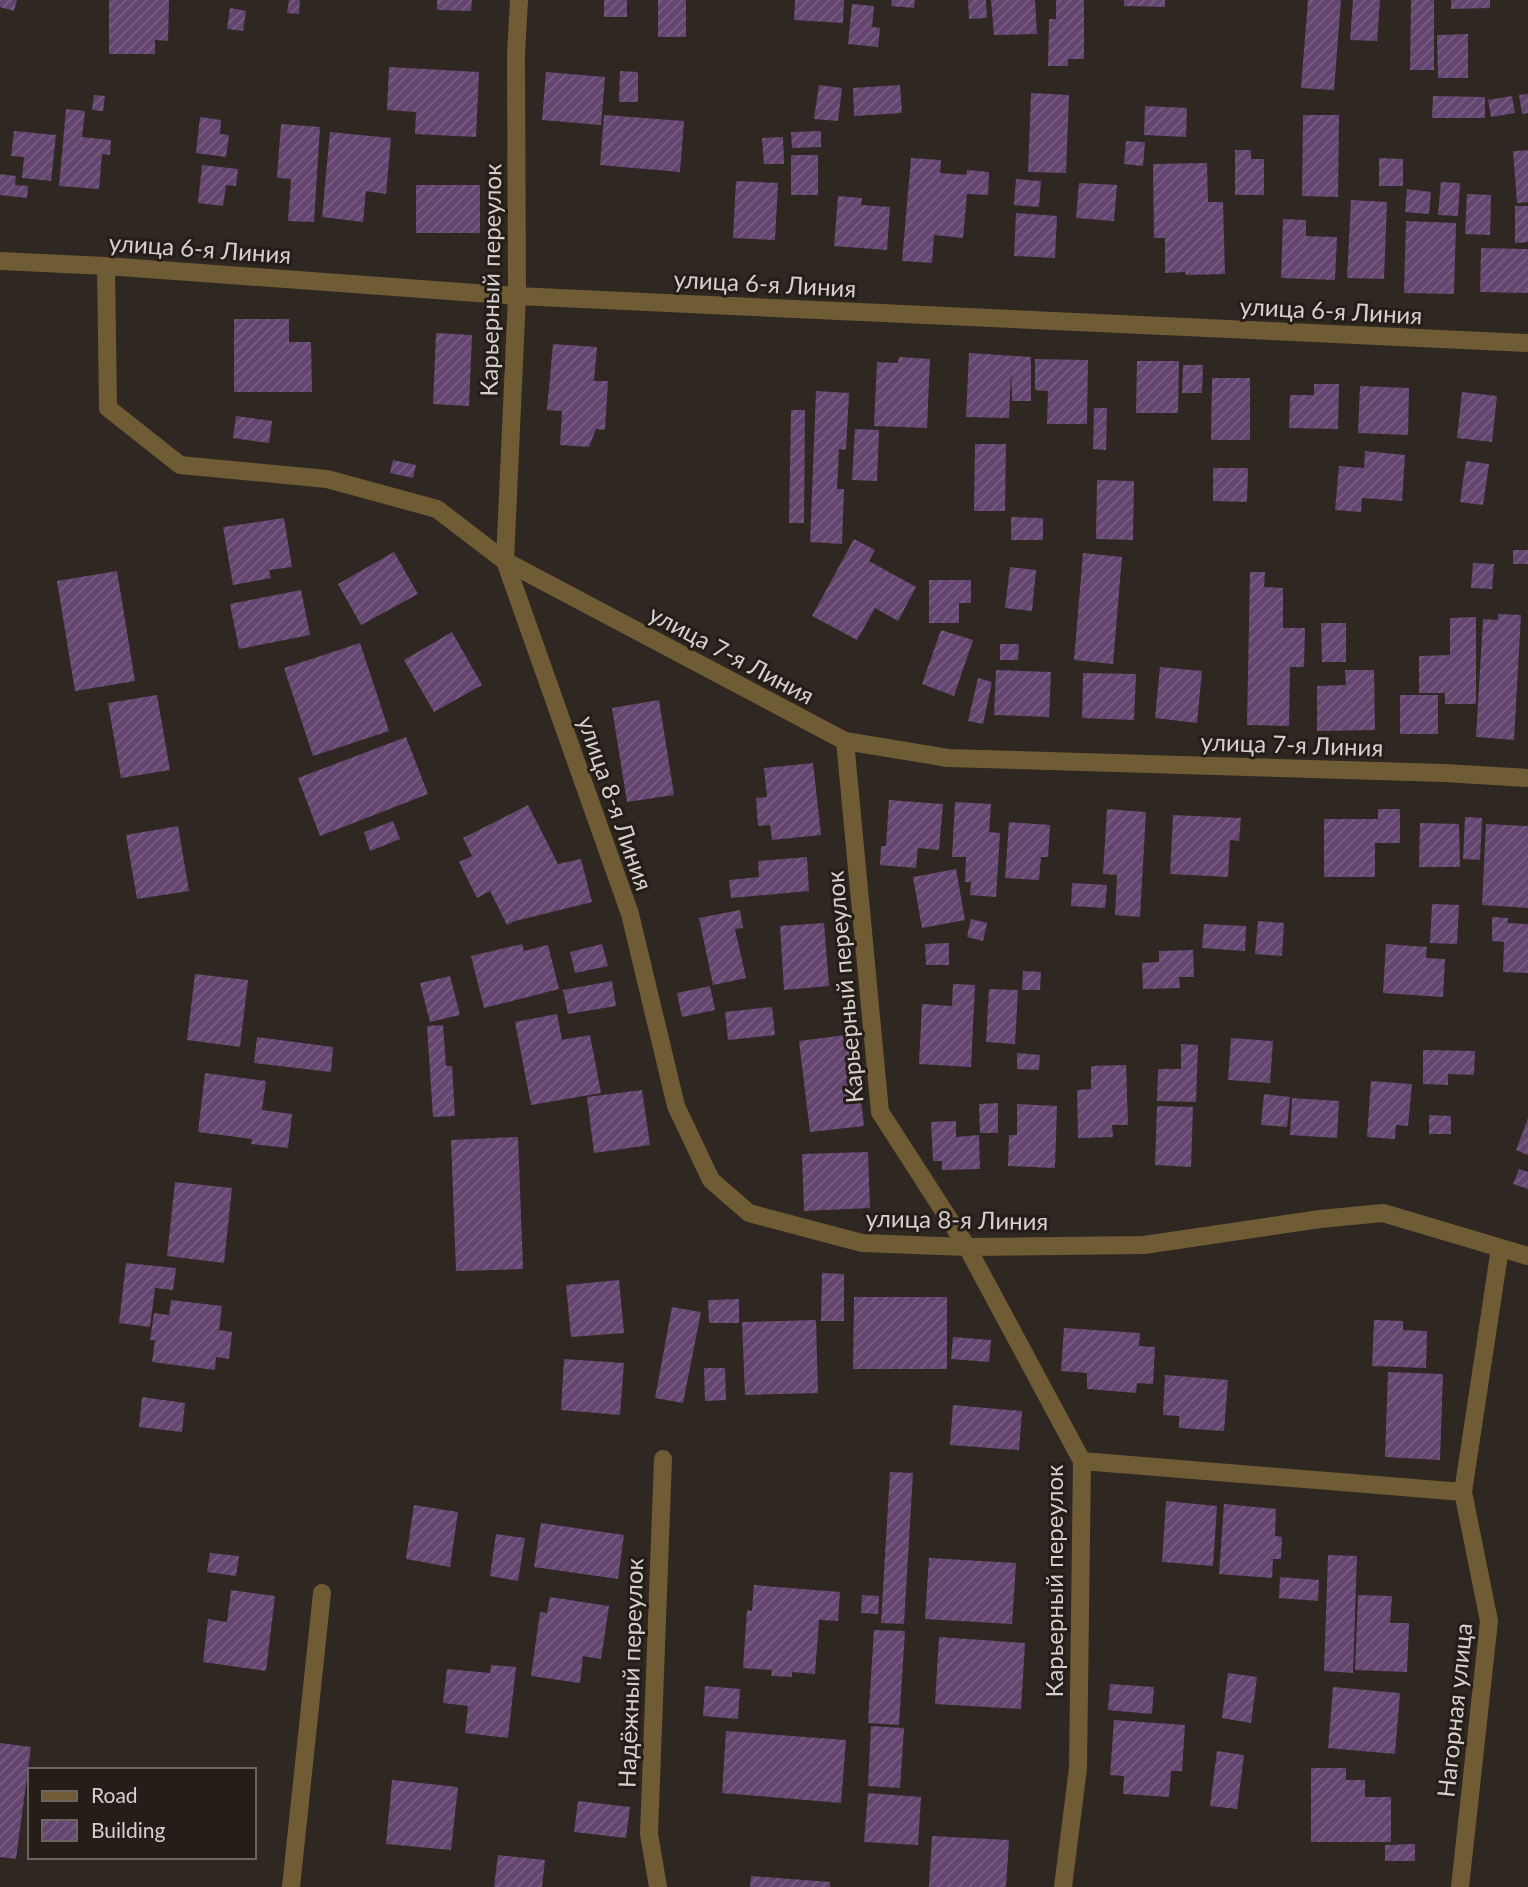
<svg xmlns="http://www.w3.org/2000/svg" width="1528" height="1887" viewBox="0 0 1528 1887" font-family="Lato,sans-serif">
  <defs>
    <pattern id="building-hatch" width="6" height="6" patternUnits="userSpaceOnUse" patternTransform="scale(1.75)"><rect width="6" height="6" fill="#64456f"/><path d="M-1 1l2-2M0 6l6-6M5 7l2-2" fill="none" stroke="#795f82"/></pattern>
  </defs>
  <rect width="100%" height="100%" fill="#2f2721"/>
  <path fill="url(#building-hatch)" d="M0,0H17L14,11L0,7Z
    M109,0H169L168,41L155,40V54H109Z
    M289,0H300L299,14L287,13Z
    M437,0H472L471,11L437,10Z
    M604,0H627V17H604Z
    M658,0H686V37H658Z
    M795,0H844L843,23L794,20Z
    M892,0H915L914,8L891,6Z
    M968,0H986L987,18L969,19Z
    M991,0H1035L1037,34L994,35Z
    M1056,0H1084V59H1068V66H1048L1049,19H1056Z
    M1124,0H1165V7L1124,6Z
    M1308,0H1341L1334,90L1301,88Z
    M1353,0H1380L1377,41L1350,40Z
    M1411,0H1434V70H1410Z
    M1451,0H1490V8L1451,9Z
    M852,4L874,6L872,27L880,28L878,47L848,44Z
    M230,8L246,11L243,31L227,29Z
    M1468,34V78H1438L1437,35Z
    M389,67L479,72L476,137L415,134L416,112L387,110Z
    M620,71L638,72V102H619Z
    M546,72L605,77L601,125L542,120Z
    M819,85L842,88L838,121L814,119Z
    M900,85L902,113L854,116L853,88Z
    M1031,93L1069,95L1066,173L1028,172Z
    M1528,94V113L1522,114L1519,95Z
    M94,95L105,96L103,111L92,110Z
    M1433,96L1485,97V118H1432Z
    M1512,96L1515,113L1491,117L1488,100Z
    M1145,106L1187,108L1186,137L1144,135Z
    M66,109L85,111L82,137L111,140L110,155L102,154L99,189L59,186Z
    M604,115L684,121L680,172L600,165Z
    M1303,115H1339L1338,197L1302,196Z
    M200,117L221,120L220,134L229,135L226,157L196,153Z
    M281,124L320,127L314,222L288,221L291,179L277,178Z
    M14,131L56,135L51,181L22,178L24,157L11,156Z
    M821,131V147L792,148L791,132Z
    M330,132L391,138L386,194L366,191L363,222L322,217Z
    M783,137L784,164H764L762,138Z
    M1126,141L1145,142L1143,166L1124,164Z
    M1235,150H1251V159H1264V195H1235Z
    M1528,150V202L1517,203L1513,151Z
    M791,155H818V195H791Z
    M911,158L941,160L940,173L966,175L967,170L989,172L988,195L967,194L963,238L934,235L932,263L902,261Z
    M1379,158L1403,159V186H1379Z
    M1207,163L1208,202H1223L1225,274L1186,275L1185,272L1165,273V238H1154L1153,164Z
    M202,165L238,169L236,186L226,185L223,206L198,203Z
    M0,174L16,176L15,185L28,186L27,198L0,195Z
    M1016,179L1041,181L1039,207L1014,205Z
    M736,181L778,183L775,240L733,238Z
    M1441,182L1460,183L1458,216L1438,215Z
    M1079,183L1117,185L1114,221L1076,218Z
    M416,185H480V233H416Z
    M1407,189L1431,192L1429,214L1405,212Z
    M1467,194L1491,195L1490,235L1465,234Z
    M838,196L862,198L861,205L890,207L887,250L834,246Z
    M1351,200L1387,202L1384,279L1347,278Z
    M1515,206H1528V242L1515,243Z
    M1016,213L1057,216L1055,258L1014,256Z
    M1283,219L1306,220V236L1337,237L1335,280L1281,278Z
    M1406,221L1456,223L1454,294L1404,293Z
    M1481,248L1528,249V293L1480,292Z
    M234,319H289V342H311L312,392H234Z
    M436,333L472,335L469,406L433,404Z
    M553,344L597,347L594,381H608L605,430L596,429L589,447L560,445L562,411L547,410Z
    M969,353L1031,357V401H1012L1011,371L1009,418L966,417Z
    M899,357L930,359L927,428L874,426L877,362L898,363Z
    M1035,359L1088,360L1087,424H1047L1048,391L1035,390Z
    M1137,361H1179L1178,413H1136Z
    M1183,365H1203L1202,393H1182Z
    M1212,378H1250V440H1211Z
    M1314,384H1339L1338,429L1289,428L1290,395H1314Z
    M1360,386L1409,388L1408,435L1358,433Z
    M816,391L849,393L846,450L839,449L837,489H844L842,544L810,542Z
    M1462,392L1497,396L1492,442L1457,438Z
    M1094,408H1107L1106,450L1093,449Z
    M791,410H805L804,523H789Z
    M236,416L272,421L269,443L233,438Z
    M855,429L879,430L877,481L852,480Z
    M975,444H1006L1005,511H974Z
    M1365,451L1405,455L1402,501L1362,498L1361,512L1335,510L1339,466L1364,468Z
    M393,460L416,465L413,478L390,473Z
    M1466,461L1489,464L1483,505L1460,502Z
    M1213,468H1248L1247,502L1213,501Z
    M1097,480L1134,481L1133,540L1096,539Z
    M1011,517L1043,518V540H1011Z
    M284,518L292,567L269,570L271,578L233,585L223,527Z
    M854,539L875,550L869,561L916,587L898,621L875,608L857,640L812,616Z
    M1513,550H1528V564H1513Z
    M394,552L418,594L361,625L338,584Z
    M1083,553L1122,557L1113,664L1074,660Z
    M1473,563L1494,564L1492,589L1471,588Z
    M1010,567L1036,570L1032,611L1005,608Z
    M117,571L135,681L75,691L57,581Z
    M1250,572H1265L1264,587L1283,588V628H1305L1304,667H1290L1289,726L1247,725Z
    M929,580H971V603H959V623H929Z
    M301,590L310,635L239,649L230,604Z
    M1498,614L1521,615L1514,740L1476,737L1483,619L1498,620Z
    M1476,617V704H1445V693H1419V656L1450,655V618Z
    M1321,623H1346V662H1322Z
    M941,630L973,640L954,696L922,684Z
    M452,632L482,685L434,712L404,660Z
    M360,643L389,731L313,756L284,668Z
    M1000,644H1019L1018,660H1000Z
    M1160,667L1202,671L1197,723L1155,718Z
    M996,670L1051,672L1049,717L994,715Z
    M1345,670H1374L1375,730L1317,731V686L1346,685Z
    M1083,673L1136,674L1134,720L1082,718Z
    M978,678L992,682L983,724L968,721Z
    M157,695L170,770L121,778L108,703Z
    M1400,695H1438V734H1400Z
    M659,700L674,795L627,802L612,708Z
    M406,737L428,794L320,836L298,778Z
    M813,763L821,835L772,840L770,825L758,826L756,798L767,797L764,768Z
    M889,800L943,804L939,850L918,848L916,868L880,865L881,846H886Z
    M955,802L991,804L989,832L1000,833L996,897L970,895L971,882H965L966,857H952Z
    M528,805L558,864L581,859L592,902L515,921L507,925L490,891L477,898L459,862L472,856L463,838Z
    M1107,809L1146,812L1140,917L1115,915L1117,875L1103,874Z
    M1378,809H1400V843H1375V877H1324V819H1378Z
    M1173,815L1241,818L1239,841L1230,840L1228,877L1170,874Z
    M1465,817L1482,818L1480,860L1463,859Z
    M393,821L400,839L370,851L364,832Z
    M1009,822L1050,825L1048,857H1041L1039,880L1005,878Z
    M1420,823L1459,824L1460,867H1419Z
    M1486,824L1528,826V908L1482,905Z
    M178,826L189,891L137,899L126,835Z
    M807,857L809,891L731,898L729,880L759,877L758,861Z
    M956,869L965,920L922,928L913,877Z
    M1072,883L1107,885L1105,908L1071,906Z
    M1432,904L1459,905L1457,944L1430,943Z
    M740,910L743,928L735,929L746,978L713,985L699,918Z
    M1492,917L1508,918V923L1528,924V973L1503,972L1504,942L1492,941Z
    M971,919L987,923L983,941L967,937Z
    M1258,921L1284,923L1282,956L1255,954Z
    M824,923L829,986L784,990L780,926Z
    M1204,924L1246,926L1245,951L1202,948Z
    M949,943V965H926L925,944Z
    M522,944L524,951L548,945L559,989L484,1008L471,956Z
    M602,944L608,966L575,973L570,952Z
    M1386,944L1427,947L1426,958L1445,959L1443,997L1383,993Z
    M1193,950L1194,977H1179L1180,988L1143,989L1142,963L1159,962V951Z
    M1023,971L1041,972L1040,990H1022Z
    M195,974L248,980L240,1047L187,1040Z
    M450,976L460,1015L430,1022L420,983Z
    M612,981L616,1006L568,1014L563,990Z
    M953,984L975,985L971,1067L919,1064L922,1004L952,1006Z
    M710,986L715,1010L682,1017L677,993Z
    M989,989L1018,990L1015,1044L986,1042Z
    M772,1007L775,1035L728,1040L725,1012Z
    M557,1014L562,1040L590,1035L601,1093L531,1105L515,1022Z
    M443,1025L446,1066H452L455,1116L433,1117L427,1026Z
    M853,1034L864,1126L810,1132L799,1041Z
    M257,1037L333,1047L331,1072L254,1063Z
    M1231,1038L1273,1041L1270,1083L1228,1080Z
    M1181,1044L1198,1045L1196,1102L1157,1101L1158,1069H1181Z
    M1423,1050L1475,1051L1474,1075L1448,1074V1085L1423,1084Z
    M1017,1053L1040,1055L1039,1070L1017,1069Z
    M1126,1065L1128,1125H1112L1113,1137L1078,1138L1077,1090L1091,1089V1066Z
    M205,1073L266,1081L262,1110L292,1114L288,1148L251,1144L252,1139L198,1132Z
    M1371,1081L1412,1084L1408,1126L1396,1125L1395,1139L1367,1137Z
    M642,1090L650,1145L594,1153L587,1097Z
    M1264,1094L1290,1097L1287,1127L1261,1125Z
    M1292,1098L1339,1101L1337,1138L1290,1135Z
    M998,1103V1133H980L979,1104Z
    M1017,1104L1057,1106L1055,1168L1008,1166L1009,1135H1017Z
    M1157,1106L1193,1107L1191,1167L1155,1165Z
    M1429,1115L1451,1116V1134H1429Z
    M1528,1118V1155L1516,1150Z
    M956,1121V1137L979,1135L980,1169L942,1170V1161H933L931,1122Z
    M518,1137L523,1269L456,1271L451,1140Z
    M868,1152L870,1208L804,1211L802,1154Z
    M1519,1169L1528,1172V1189L1513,1184Z
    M175,1182L232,1188L224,1263L167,1256Z
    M126,1263L176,1268L173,1290L155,1288L150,1327L119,1323Z
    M822,1273L844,1274V1321H821Z
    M619,1280L624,1333L571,1337L566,1285Z
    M854,1297H947V1369H853Z
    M739,1299V1323H709L708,1300Z
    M171,1300L222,1306L219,1330L232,1332L229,1359L216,1357L215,1370L152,1362L155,1340H150L154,1313L169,1315Z
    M672,1307L701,1312L683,1403L655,1398Z
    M816,1320L818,1393L745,1395L742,1322Z
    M1374,1320L1403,1321V1330L1427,1331L1426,1368L1372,1366Z
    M1064,1328L1140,1333L1139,1346L1155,1347L1153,1384L1137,1383L1136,1393L1087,1389V1373L1061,1371Z
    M953,1337L991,1340L989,1362L951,1359Z
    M564,1359L624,1363L620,1415L561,1410Z
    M704,1368H725L726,1400L705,1401Z
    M1388,1372L1443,1374L1440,1460L1385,1457Z
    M1165,1375L1228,1380L1224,1431L1179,1428V1416L1163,1415Z
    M142,1397L185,1403L182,1432L139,1427Z
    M953,1405L1022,1411L1019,1450L950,1445Z
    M890,1472L913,1473L904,1624L881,1623Z
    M1166,1501L1217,1506L1213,1566L1162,1562Z
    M1224,1504L1276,1509L1275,1536L1282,1537L1281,1559H1273L1272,1578L1219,1574Z
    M414,1505L458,1512L450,1567L406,1559Z
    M541,1523L624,1535L618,1579L534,1567Z
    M496,1534L525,1538L518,1581L490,1576Z
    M210,1553L239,1556L236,1576L207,1572Z
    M1328,1555L1357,1556L1353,1673L1324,1671Z
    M929,1558L1016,1563L1012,1624L925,1619Z
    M1280,1577L1319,1580L1318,1601L1279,1598Z
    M754,1585L840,1592L838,1621L819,1620L815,1674L792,1672V1677L771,1676L772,1670L743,1668L747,1610L752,1611Z
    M231,1590L275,1596L266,1671L203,1662L208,1619L227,1622Z
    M862,1595L879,1596L878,1614L861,1613Z
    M1358,1595L1392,1596L1390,1623H1409L1407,1672L1355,1670Z
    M550,1597L609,1606L601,1659L583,1656L580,1683L531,1676L540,1612L547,1613Z
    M874,1630L905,1631L899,1725L868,1723Z
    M939,1637L1025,1643L1021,1709L935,1704Z
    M491,1665L516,1667L508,1738L465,1733L468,1706L443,1703L447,1669L490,1673Z
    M1228,1673L1257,1677L1251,1723L1222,1718Z
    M1110,1684L1154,1687L1152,1714L1108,1710Z
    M705,1686L740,1689L738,1719L703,1716Z
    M1333,1687L1400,1693L1395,1754L1328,1748Z
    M1114,1720L1185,1725L1182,1771H1171L1169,1797L1123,1794L1124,1776L1110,1775Z
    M871,1726L904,1728L900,1788L868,1786Z
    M726,1731L846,1740L841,1803L722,1793Z
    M0,1743L31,1747L16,1859L0,1857Z
    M1217,1751L1244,1755L1237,1809L1210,1806Z
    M1311,1768H1346V1780H1365V1797H1391V1842H1311Z
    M392,1780L458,1787L451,1850L386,1844Z
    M868,1793L921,1797L918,1845L864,1842Z
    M578,1801L630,1807L626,1838L574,1832Z
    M932,1836L1009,1840L1006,1887H929Z
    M1415,1844V1861H1385V1845Z
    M498,1855L545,1860L542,1887H494Z
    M751,1876L830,1882V1887H750Z"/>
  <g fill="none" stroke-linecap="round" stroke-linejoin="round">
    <path stroke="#6f5b34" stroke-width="18" d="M519,0L516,54L517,296L505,561L630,914L676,1106L711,1180L749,1213L862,1243L967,1247L1144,1245L1320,1219L1383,1213L1528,1256
      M0,261L106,266L517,296L1528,343
      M106,266L108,408L180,465L327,479L437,509L505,561L845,741L948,758L1444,773L1528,778
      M845,741L880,1112L967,1247L1082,1461L1078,1768L1063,1887
      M1082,1461L1463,1492
      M291,1887L322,1593
      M658,1887L649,1834L663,1459
      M1460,1887L1489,1621L1463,1492L1500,1248"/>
  </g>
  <g text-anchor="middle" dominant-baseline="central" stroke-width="6" stroke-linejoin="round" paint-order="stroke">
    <g font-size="24" fill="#d5d0cc" stroke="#251e18">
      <text transform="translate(200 248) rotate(4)">улица 6-я Линия</text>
      <text transform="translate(490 280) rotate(-89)">Карьерный переулок</text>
      <text transform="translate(765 283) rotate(3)">улица 6-я Линия</text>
      <text transform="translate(1331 310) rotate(3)">улица 6-я Линия</text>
      <text transform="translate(732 654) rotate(28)">улица 7-я Линия</text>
      <text transform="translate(1292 744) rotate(2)">улица 7-я Линия</text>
      <text transform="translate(616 803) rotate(71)">улица 8-я Линия</text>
      <text transform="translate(844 987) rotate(-95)">Карьерный переулок</text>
      <text transform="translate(957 1219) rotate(1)">улица 8-я Линия</text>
      <text transform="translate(1053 1581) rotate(-90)">Карьерный переулок</text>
      <text transform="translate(630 1673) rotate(-88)">Надёжный переулок</text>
      <text transform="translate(1454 1710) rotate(-84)">Нагорная улица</text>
    </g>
  </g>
  <rect x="28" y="1768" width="228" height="91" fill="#251e18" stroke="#6b6560" stroke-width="2"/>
  <rect x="42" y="1791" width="35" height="10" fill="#6f5b34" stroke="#6b6560" stroke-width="2"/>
  <text x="91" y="1803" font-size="21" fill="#d5d0cc">Road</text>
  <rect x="42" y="1820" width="35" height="21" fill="url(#building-hatch)" stroke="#6b6560" stroke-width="2"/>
  <text x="91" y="1838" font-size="21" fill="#d5d0cc">Building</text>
</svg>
